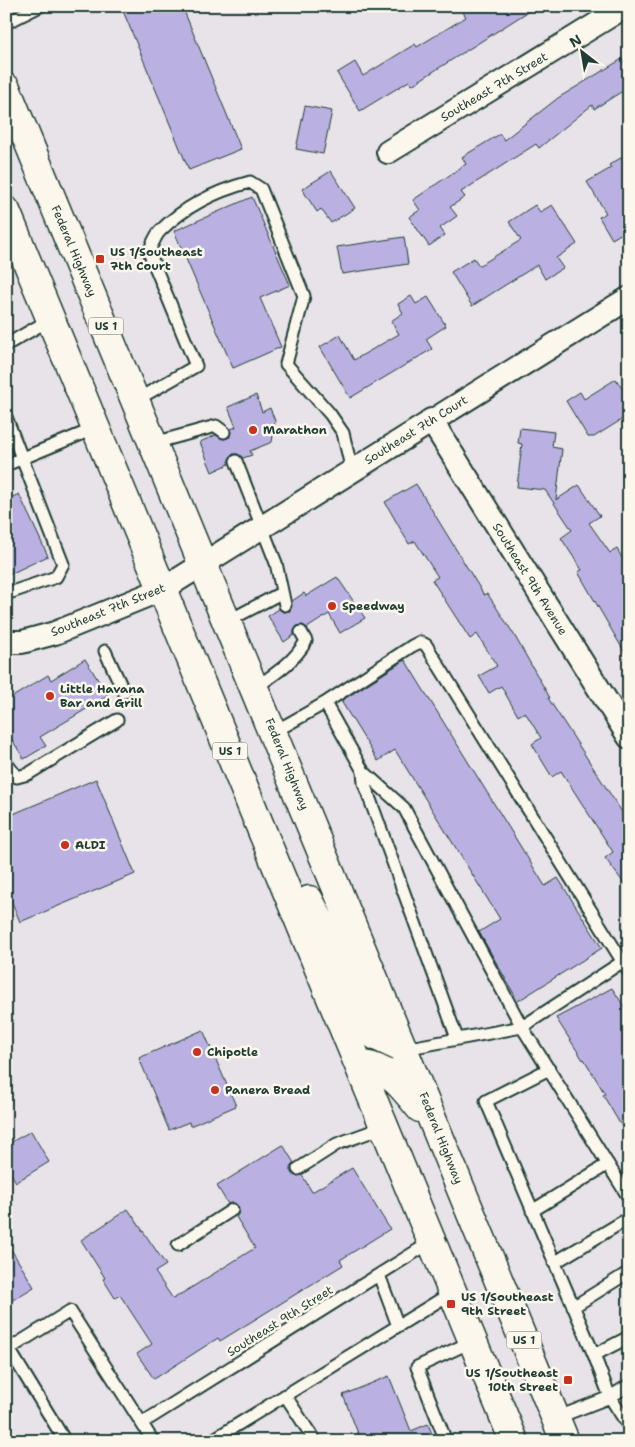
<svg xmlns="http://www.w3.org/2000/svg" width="635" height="1447" viewBox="0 0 635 1447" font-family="'Shantell Sans',sans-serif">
  <rect width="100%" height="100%" fill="#e8e2e9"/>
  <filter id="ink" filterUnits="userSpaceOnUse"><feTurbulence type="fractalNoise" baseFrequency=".02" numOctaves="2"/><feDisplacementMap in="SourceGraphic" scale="10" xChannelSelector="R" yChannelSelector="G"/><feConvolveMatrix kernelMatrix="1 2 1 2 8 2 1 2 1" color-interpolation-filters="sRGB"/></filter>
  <g filter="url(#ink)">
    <path fill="#bab1e2" stroke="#1f3d34" d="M121,6H182L241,149L189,170Z
      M459,6H537L412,85L409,81L360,111L337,73L355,62L363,76L415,44L417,47L466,17Z
      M622,59L629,70V87L594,109L592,105L539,148L536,144L461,192L465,197L450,207L457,216L440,228L445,235L429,246L409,217L420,210L413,200L466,164L462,157L500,134L504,140L558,98Z
      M305,106L332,111L323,154L296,149Z
      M629,153V229L612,239L599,217L606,213L587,182L611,168L609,165Z
      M331,171L355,208L331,223L321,209L317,212L302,189Z
      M252,197L290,285L260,298L281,347L233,368L174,231Z
      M535,205L540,212L552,205L577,244L556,258L563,268L545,279L537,265L472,306L451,272L474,258L479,266L521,240L509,222Z
      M404,237L408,264L342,274L337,247Z
      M411,296L416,304L428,297L446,326L426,339L432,349L350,398L320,347L340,335L354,360L399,334L391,321L403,313L398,304Z
      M616,379L629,400V415L594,437H588L566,401L580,392L584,399Z
      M256,395L262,412L270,408L275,421L272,442L250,451L252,455L243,458L238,454H233L229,459V464L212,472L200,442L216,435L224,439L230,437L231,429L236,427L228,407Z
      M520,428L554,432L552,447L562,449L556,500L579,485L600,516L589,523L610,553L617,549L629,570V660L578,572L582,570L561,538L572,530L545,490L517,487L522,444L518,443Z
      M416,484L484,595L487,593L513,633L550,698H548L629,823V890L605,858L613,852L606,841L561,771L552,777L532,744L541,738L525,712L518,716L501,686L489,693L479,676L497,666L477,634L470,639L432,580L438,577L415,541L409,544L385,502Z
      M19,494L48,556L10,574L6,565V500Z
      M337,577L365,618L340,633L329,614L307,628L302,625L297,626L294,631V635L284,642L268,616L279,609L283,612L290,611L292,601L304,593L306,596Z
      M85,659L108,696L40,737L46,746L24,759L6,730V701L48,675L51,680Z
      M405,660L545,886L558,878L602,948L518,1001L479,932L500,919L395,750L378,761L341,701Z
      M96,779L135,874L20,922L6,888V817Z
      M612,988L629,1014V1139L603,1095L605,1094L584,1059L583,1060L556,1018Z
      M203,1030L236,1106L190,1126L189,1122L169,1130L139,1058Z
      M31,1131L49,1162L16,1182L6,1166V1145Z
      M283,1145L294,1163L291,1166V1173L295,1176L302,1175L312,1192L352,1168L390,1229L340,1260L343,1265L220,1341L218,1338L154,1379L137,1354L152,1344L120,1295L115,1298L103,1279L105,1278L81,1240L128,1209L166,1265L155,1272L173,1299L255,1248L236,1217L239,1213L238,1206L235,1203L228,1204L217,1186Z
      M6,1241L34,1287L6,1304Z
      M389,1376L411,1431L428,1424L435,1441H361L343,1395Z"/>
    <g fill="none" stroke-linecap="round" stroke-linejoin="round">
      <g stroke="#1f3d34" stroke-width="15">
        <path id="lane" d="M6,23L40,6
          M6,345L51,319
          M136,400L196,366L149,252C152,245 155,236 160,231C185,206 216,191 250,182L261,189L304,296L286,364L330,414L343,433L352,471
          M6,417L63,564L56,577L6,594
          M154,443L216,426L224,432
          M236,461L276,563L285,605
          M6,465L96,428
          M228,621L281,593
          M105,651L124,692
          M255,688C275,674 294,662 306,641L301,632
          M325,703L363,771L404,808L522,1027L622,962
          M274,732L325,703L412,646L420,642L426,645L629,972
          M6,763L17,777L28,774L117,720
          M363,771L364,783L457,1038
          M404,1049L522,1027L629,1198
          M549,1069L486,1101L594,1355
          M298,1169L337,1144L384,1127
          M532,1211L608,1164
          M178,1245L232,1210
          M554,1263L629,1218
          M379,1275L398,1326
          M573,1307L629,1272
          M629,1385L610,1397L629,1427
          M285,1395L315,1441
          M556,1418L610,1397L594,1355L629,1337
          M142,1423L431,1242
          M65,1441L9,1349L70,1311L153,1441
          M211,1441L453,1292
          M446,1441L417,1367L473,1341"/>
      </g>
      <g stroke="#1f3d34" stroke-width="26">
        <path id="street" d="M388,152L626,6
          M431,420L629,737
          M6,642H22L55,633L163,589L629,298"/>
      </g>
      <g stroke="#1f3d34" stroke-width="31">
        <path id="primary" d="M6,88L565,1441
          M6,211L514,1441
          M309,900L327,934L361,1018L376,1036L404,1049
          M360,1064C391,1069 401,1085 420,1108"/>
      </g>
      <use href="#lane" stroke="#fbf7ec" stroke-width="11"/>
      <use href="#street" stroke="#fbf7ec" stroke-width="22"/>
      <use href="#primary" stroke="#fbf7ec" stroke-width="28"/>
    </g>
  </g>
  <g fill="#c8321e" stroke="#fbf7ec" stroke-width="2">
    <rect x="95" y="254" width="10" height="10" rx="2.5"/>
    <circle cx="253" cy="430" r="5"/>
    <circle cx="332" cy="606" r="5"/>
    <circle cx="50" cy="696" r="5"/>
    <circle cx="65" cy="845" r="5"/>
    <circle cx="197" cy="1052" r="5"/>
    <circle cx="215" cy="1090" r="5"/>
    <rect x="446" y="1299" width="10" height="10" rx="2.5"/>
    <rect x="563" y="1375" width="10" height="10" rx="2.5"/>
  </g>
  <g text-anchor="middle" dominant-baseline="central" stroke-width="5" stroke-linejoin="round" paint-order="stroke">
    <g fill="#fbf7ec" stroke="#61756b" stroke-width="1">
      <rect x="88.5" y="317.5" width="35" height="17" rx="4"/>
      <rect x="212.5" y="742.5" width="35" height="17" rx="4"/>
      <rect x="506.5" y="1331.5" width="35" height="17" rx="4"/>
    </g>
    <g font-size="11" font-weight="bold" fill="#1f3d34">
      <text x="106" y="326">US 1</text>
      <text x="230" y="751">US 1</text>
      <text x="524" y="1340">US 1</text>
    </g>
    <g font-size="12" fill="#1f3d34" stroke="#fbf7ec">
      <text transform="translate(494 87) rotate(-31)">Southeast 7th Street</text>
      <text transform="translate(74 251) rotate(67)">Federal Highway</text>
      <text transform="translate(416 430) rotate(-32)">Southeast 7th Court</text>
      <text transform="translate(530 579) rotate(58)">Southeast 9th Avenue</text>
      <text transform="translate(108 610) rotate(-22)">Southeast 7th Street</text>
      <text transform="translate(287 764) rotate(68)">Federal Highway</text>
      <text transform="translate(441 1138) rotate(68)">Federal Highway</text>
      <text transform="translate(280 1321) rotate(-32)">Southeast 9th Street</text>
    </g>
    <g font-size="12" font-weight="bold" fill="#1f3d34" stroke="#fbf7ec" text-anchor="start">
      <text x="110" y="252">US 1/Southeast<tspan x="110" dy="14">7th Court</tspan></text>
      <text x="263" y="430">Marathon</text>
      <text x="342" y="606">Speedway</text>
      <text x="60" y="689">Little Havana<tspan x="60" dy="14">Bar and Grill</tspan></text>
      <text x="75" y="845">ALDI</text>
      <text x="207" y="1052">Chipotle</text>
      <text x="225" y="1090">Panera Bread</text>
      <text x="461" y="1297">US 1/Southeast<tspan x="461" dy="14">9th Street</tspan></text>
      <text x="558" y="1373" text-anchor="end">US 1/Southeast<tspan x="558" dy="14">10th Street</tspan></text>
    </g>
  </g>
  <rect width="635" height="1447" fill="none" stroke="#fbf7ec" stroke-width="25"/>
  <rect x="12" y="12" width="610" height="1422" fill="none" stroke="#1f3d34" stroke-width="2" filter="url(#ink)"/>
  <g transform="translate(582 52) rotate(329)" stroke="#fbf7ec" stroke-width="4" paint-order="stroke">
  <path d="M0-4L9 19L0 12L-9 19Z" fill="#1f3d34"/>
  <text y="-8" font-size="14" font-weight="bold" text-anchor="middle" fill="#1f3d34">N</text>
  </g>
</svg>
